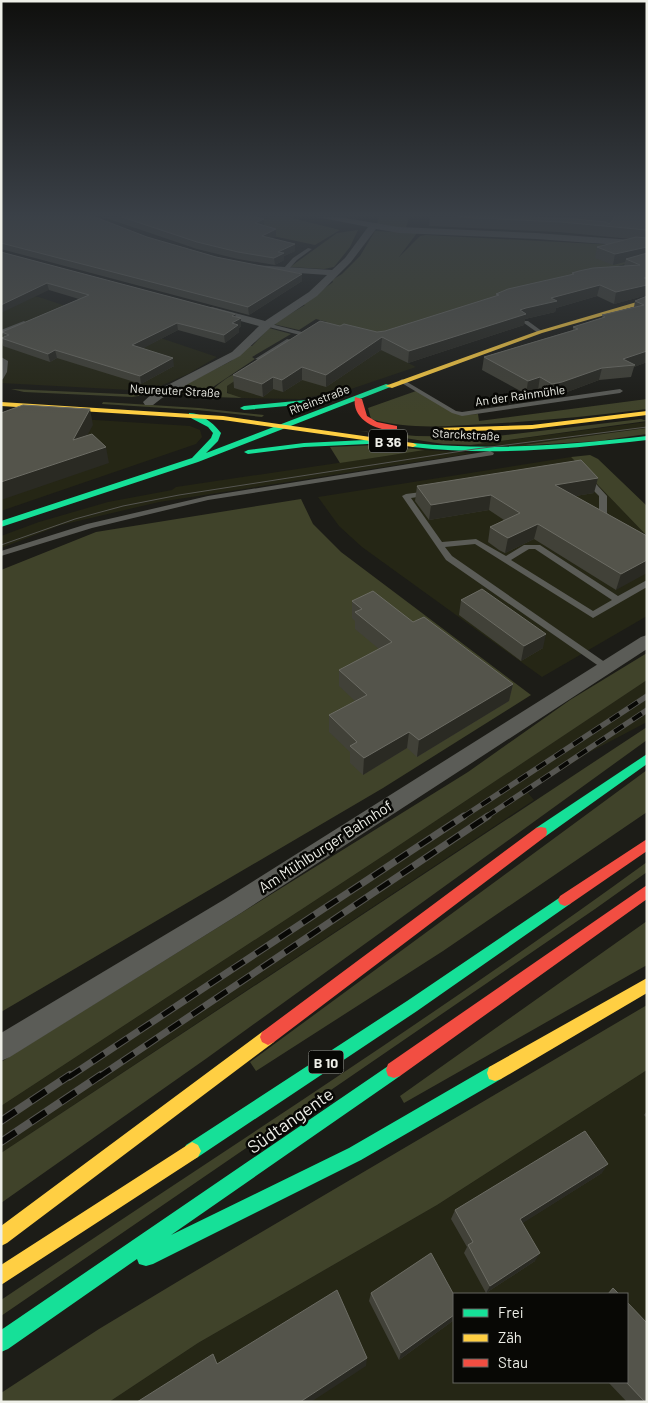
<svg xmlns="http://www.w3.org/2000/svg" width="648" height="1403" viewBox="0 0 648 1403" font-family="Barlow,sans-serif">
  <rect width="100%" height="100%" fill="#1c1c17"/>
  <path fill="#252615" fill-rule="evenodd" d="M1,288L42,298L217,357L188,374L149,391L1,383Z
    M373,345L416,367L351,389L300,399L242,398L230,395L226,390L227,386L262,363Z
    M1,414L190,426L200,430L202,437L196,444L1,511Z
    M647,422V428L581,437L516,446L471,445Z
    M425,450L474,453L159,502L61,525L1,548V536L39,522L108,502L172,490L176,487Z
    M571,457L647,536V616L542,677L362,547L339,526L318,497Z
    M647,680V722L588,753L540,784L528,793L534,800L1,1153V1106L389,852Z
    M647,1070V1402H109L198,1343L437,1205ZM454,1294H627V1382H454Z"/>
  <path fill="#40432a" d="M107,217H288L340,230L315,245L259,233Z
    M379,217H409L406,228L377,224Z
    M358,230L350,247L334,267L324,269L290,267L337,233Z
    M375,231L417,233L399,257L420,236L426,235L617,245L647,258L502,298L385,338L323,325L327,322L316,319L299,330L273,324L305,305L303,304L333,282L332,280L342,274L360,256Z
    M269,328L291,334L252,357L255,359L201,395L169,393L231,361L249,346H252Z
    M259,360L262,363L227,386V393L242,398L213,397L210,395C213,383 247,367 259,360Z
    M11,389L145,395L132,397L24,392Z
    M416,391L463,415L478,414L479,421L647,399V409C593,416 540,421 486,424C448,426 408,430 371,419L368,408Z
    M103,402L199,408L264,415L262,417L197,410L102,404Z
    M641,419L647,421L471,445L443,444L360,431L416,436L488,437Z
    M647,428V434L598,441L516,446Z
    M377,445L425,450L340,463L330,447Z
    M590,455L598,459L647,506V536L571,457Z
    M301,499L313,524L341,552L531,695L383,788L1,1012V570L96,532Z
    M647,653V680L389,852L1,1106V1062L468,772L570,700Z
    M647,727V740L207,1058L1,1203V1153Z
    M647,770V812L443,951L256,1071L250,1062Z
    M647,862V872L595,909L1,1316V1300C217,1155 437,1015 647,862Z
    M647,921V965L404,1103L400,1096Z
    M647,1005V1070L437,1205L198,1343L109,1402H1V1393L99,1329L187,1276Z"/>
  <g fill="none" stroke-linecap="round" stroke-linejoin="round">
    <path fill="#5b5c57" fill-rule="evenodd" d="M308,248L312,249L297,260L287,271H283V269L293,258Z
      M24,321L27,323L26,324L1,334V330Z
      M524,321H528L543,332L538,333L524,323Z
      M267,323L302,332L303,333L300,335L265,326L264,325Z
      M287,339L292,340L260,360L255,359Z
      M1,357L8,361L7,372L3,379L1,380Z
      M402,379L456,411L462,412L620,389L623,391L620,393L462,416L452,413L400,382L399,381Z
      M490,451L494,453L493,455L208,500L92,528L1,556V551L87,524L208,496Z
      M583,476H589L607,496V513L614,521L613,523H607L599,514V496L583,480Z
      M429,491H432V495L411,498L442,542L476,539L506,556L524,545H540L618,596L647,580V587L593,618L475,544L445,547L452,556L609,665L611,667L609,669H603L446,560L402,496L406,494ZM529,549H535L612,600L593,611L511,560Z"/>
    <path fill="#5b5c57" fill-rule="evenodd" d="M317,217H339L399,227L536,233L647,241V247L536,239L399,233L376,229L351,262L317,296L271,327L240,356L162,398L153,405H145L143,402L154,392L232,352L259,326L208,312L207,310L208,308L212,307L265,321L309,292L327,275L256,270L251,267L253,265L332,270L345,258L368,227Z
      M647,635V649L241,913L10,1057L1,1061V1033L225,899L641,637Z"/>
    <path fill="#16e098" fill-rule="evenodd" d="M386,384L393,386L198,462L1,527V521L192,458L211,438L213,433L208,427L189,417V413C202,413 214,424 221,433L218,441L206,453Z
      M327,398H330V402L244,410L240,408L244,406Z
      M647,436V440C568,449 492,456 413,447L409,445L413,443C492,451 568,445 647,436Z
      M386,439L390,441L389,443L304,447L248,454L244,452L248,450L304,443Z
      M647,754V764L546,836L541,837L536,836L535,832L536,828Z
      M565,894L570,896L572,900L570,904L417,1011L198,1157L192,1160L186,1157L183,1151L186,1145L407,1001Z
      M394,1062L400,1064L402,1070L400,1076L171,1235L349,1148L489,1067L495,1065L501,1067L503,1073L501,1079L361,1160L153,1264L146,1266L139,1264L137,1259L8,1349L1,1352V1330Z"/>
    <path fill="#ffcf43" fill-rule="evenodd" d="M647,299V303L542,333L392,388L385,386L538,331Z
      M1,402L223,416L413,443L417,445L413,447L223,420L1,406Z
      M647,411V415L532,429L436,432L432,430L436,428L532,425Z
      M647,978V993L501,1079L495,1081L489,1079L487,1073L489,1067Z
      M268,1029L274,1032L276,1037L274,1042L7,1243L1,1246V1226L262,1032Z
      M192,1142L198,1145L201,1151L198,1157L1,1285V1265Z"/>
    <path fill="#f24e42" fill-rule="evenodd" d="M355,397L362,399L367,416L377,422L397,426V430C378,432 351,420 355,397Z
      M541,827L546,828L547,832L546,836L274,1042L268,1045L262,1042L260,1037L262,1032L536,828Z
      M647,839V851L570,904L565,906L560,904L558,900L560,896Z
      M647,885V899L400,1076L394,1078L388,1076L386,1070L388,1064Z"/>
    <path stroke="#555551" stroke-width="1" d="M1,545L75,519L123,506L179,495L475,449L647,427"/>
    <g stroke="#555551" stroke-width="5.5">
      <path id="rail-far2" d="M463,817L647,696
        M486,817L647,710"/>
    </g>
    <g stroke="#555551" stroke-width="7">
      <path id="rail-far1" d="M69,1077L464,816
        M99,1077L488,816"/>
    </g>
    <g stroke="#555551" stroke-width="8">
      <path id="rail" d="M1,1121L70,1075
        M1,1142L101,1075"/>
    </g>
    <use href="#rail-far2" stroke="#080805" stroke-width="4" stroke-dasharray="11" stroke-linecap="butt"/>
    <use href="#rail-far1" stroke="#080805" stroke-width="5" stroke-dasharray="14" stroke-linecap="butt"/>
    <use href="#rail" stroke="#080805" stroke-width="6" stroke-dasharray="18" stroke-linecap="butt"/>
  </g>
  <path fill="#414138" d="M1,217L147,237L302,281L249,315L1,249Z
    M103,217H273L264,220V225L276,236L271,238L295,244V251L284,256V260L275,265L238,259L197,249Z
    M430,217H647V295L614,304L597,296L556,308L555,312L525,319L524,325L408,363L381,350L326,387L302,380L283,392L273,389L263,397L234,388L233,375L340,326L377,332L385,331L496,296V294L572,275V273L624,266L625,262L613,265L595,258L597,247L631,239L559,232L429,226Z
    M1,252L235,314L236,317L241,318V326L239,328V332L225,343L178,330L143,348L174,366L141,384L57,358L50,362L3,346L1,338L4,337L2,332L79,299L49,290Z
    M647,296V362L634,367L631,377L599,380L559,395L550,397L538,390L526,394L482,370L484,357L573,330V327L602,318V315L634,307L635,301Z
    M417,486L594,493L575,496L647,536L616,590L534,539L505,553L499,550L488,542L490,527L504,520L489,510L429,520L415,501Z
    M461,600L543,648L521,661L459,615Z
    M352,601L413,622L513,684L509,701L417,757L407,748L363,775L350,763V752L329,732V715L355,701L339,686V670L379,649L355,629V621L352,618Z
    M647,1111V1118L644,1115Z
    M602,1173L522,1223L535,1261L486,1293L464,1253L467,1247L451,1219L455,1210Z
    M371,1293L454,1295V1320L399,1360L369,1301Z
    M608,1382H627L647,1402H627Z"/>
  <path fill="#2a2a23" d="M255,217H273L264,220V226L255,229Z
    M276,229V236L262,243V236Z
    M295,244V251L284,256V260L275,265L274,258L278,252Z
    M647,247V257L626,259L625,262L613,265L615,254Z
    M302,274V281L249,315L248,307Z
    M647,277V295L614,304L616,292Z
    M47,283L49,290L1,313V305Z
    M600,285L597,296L556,308L555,312L525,319L524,325L408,363L409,351L520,310L551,298Z
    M235,314L236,321L241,318V326L239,328V332L225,343L224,335L232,316Z
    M177,323L178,330L134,353L132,345Z
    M382,337L381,350L326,387V375Z
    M55,350L57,358L50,362L48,354Z
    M647,351V362L634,367L635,365L623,359Z
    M173,358L174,366L141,384L140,376Z
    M302,367V380L283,392L282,380Z
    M602,368L599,380L559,395L550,397L552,384Z
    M273,377V389L263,397L262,384Z
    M540,377L538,390L526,394L528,381Z
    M90,409L93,425L76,456L73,440Z
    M106,447L109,463L1,500V482Z
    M598,478L594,493L552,500L555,485Z
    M491,495L489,510L429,520L431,505Z
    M538,524L534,539L505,553L508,538Z
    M647,560V573L616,590L621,574Z
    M546,634L543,648L521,661L524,646Z
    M513,684L509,701L417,757L419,740Z
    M409,732L407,748L363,775L364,758Z
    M608,1164L602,1173L515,1228L520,1219Z
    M540,1253L535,1261L486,1293L490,1286Z
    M454,1315V1320L399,1360L401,1353Z
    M367,1358L366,1366L311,1402H300Z"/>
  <path fill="#54544b" stroke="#6c6c64" d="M1,217H95L147,237L216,257L302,274L248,307L1,243Z
    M122,217H257L264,219L255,223L276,229L262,236L295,244L278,252L284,253L274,258L238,252L197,242Z
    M458,217H531L575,219L606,222L609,224L614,219L613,217H647V230L561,222Z
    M636,237L647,238V247L615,254L597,247Z
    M1,252L235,314L232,316L241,318L232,323L238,325L224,335L177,323L132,345L173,358L140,376L55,350L48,354L1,338L9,335L2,332L89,295L47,283L1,305Z
    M647,253V277L644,278L647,279V285L616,292L600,285L551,298L557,301L526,308L520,310L526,314L409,351L382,337L326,375L302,367L282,380L273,377L262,384L233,375L320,321L340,326L344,324L377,332L385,331L499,295L496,294L508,289L574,274L572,273L579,271L593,268L640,265L626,259Z
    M647,296V351L623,359L635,365L602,368L562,382L552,384L540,377L528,381L484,357L578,329L573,327L605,317L602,315L644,305L635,301Z
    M23,405L90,409L73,440L92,434L106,447L1,482V413Z
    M581,460L598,478L555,485L647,536V560L621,574L538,524L508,538L501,534L490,527L520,513L491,495L431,505L417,486Z
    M482,589L546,634L524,646L461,600Z
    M373,591L413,622L424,617L513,684L419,740L409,732L364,758L350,746L357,742L329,715L367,695L339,670L392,642L355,612L362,609L352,601Z
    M585,1131L608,1164L520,1219L540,1253L490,1286L468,1245L473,1242L455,1210Z
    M431,1253L454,1295V1315L401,1353L371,1293Z
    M613,1288L619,1294H608Z
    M337,1290L367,1358L300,1402H137L213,1354L217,1364Z
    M627,1302L647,1323V1402H645L626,1382Z"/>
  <linearGradient id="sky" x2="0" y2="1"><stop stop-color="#0f0f0d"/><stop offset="0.52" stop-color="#3a4047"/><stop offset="1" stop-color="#3a4047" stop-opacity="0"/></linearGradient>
  <rect width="648" height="414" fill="url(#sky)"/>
  <g text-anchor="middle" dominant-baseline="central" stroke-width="5" stroke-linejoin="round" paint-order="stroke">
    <g font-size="12" fill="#eeefe8" stroke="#080805">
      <text transform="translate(175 390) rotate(3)">Neureuter Straße</text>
      <text transform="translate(520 395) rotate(-8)">An der Rainmühle</text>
      <text transform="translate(319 399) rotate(-21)">Rheinstraße</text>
      <text transform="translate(466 434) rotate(3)">Starckstraße</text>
    </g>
    <g fill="#080805" stroke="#a9aaa4" stroke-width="1">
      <rect x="369" y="429.5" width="38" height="23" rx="4"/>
      <rect x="308.5" y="1050.5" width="35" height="23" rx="4"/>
    </g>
    <g font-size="14" font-weight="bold" fill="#eeefe8">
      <text x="388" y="441">B 36</text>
      <text x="326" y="1062">B 10</text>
    </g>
    <g font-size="15" fill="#eeefe8" stroke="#080805">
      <text transform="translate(325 846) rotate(-33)">Am Mühlburger Bahnhof</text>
    </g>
    <g font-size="18" fill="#eeefe8" stroke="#080805">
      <text transform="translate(290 1120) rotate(-35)">Südtangente</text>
    </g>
  </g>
  <rect width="648" height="1403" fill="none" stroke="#eeefe8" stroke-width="5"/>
  <rect x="453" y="1293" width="175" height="90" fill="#080805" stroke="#646460"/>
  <rect x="463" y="1309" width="25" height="8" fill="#16e098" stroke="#646460"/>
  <text x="498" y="1318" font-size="15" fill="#eeefe8">Frei</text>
  <rect x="463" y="1334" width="25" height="8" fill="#ffcf43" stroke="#646460"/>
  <text x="498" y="1343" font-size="15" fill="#eeefe8">Zäh</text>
  <rect x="463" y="1359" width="25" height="8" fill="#f24e42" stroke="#646460"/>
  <text x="498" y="1368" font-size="15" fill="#eeefe8">Stau</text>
</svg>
